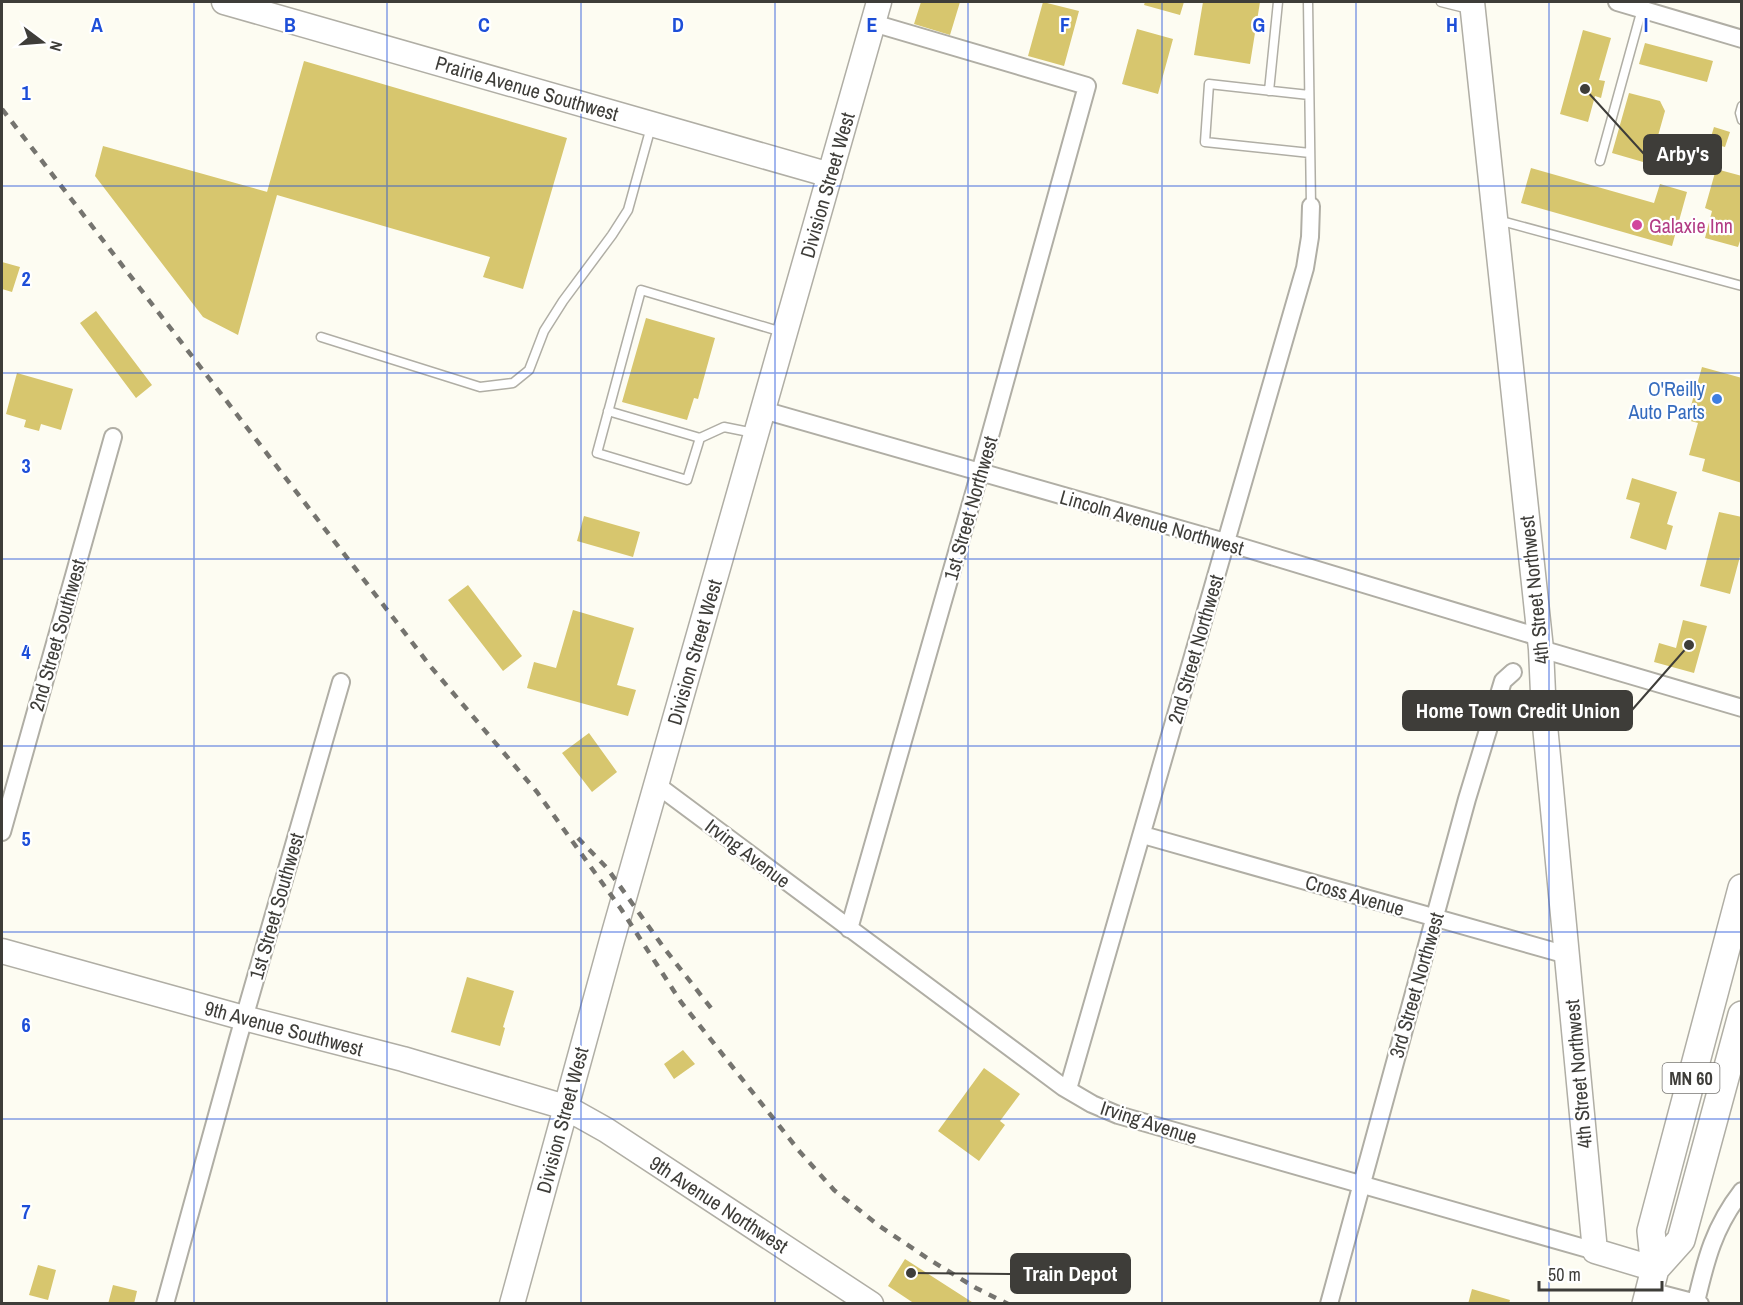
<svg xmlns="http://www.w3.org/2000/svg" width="1743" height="1305" viewBox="0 0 1743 1305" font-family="'Archivo Narrow',sans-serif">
  <rect width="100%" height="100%" fill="#fdfcf2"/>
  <path fill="#d7c66e" d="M921,2H960L950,35L914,24Z
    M1043,2L1079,11L1064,66L1028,56Z
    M1145,2H1184L1180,15L1144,5Z
    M1203,2H1260L1250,64L1194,55Z
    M1137,29L1173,39L1158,94L1122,84Z
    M1583,30L1611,38L1599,80L1605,81L1601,98L1595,96L1588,122L1560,114Z
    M1645,43L1713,61L1707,82L1639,64Z
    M304,61L567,138L523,289L483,277L490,257L277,195L238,335L203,317L95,176L103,146L271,193L267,192Z
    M1629,93L1660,101L1665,111L1650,164L1612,153Z
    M1714,127L1730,132L1725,147L1709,143Z
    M1531,168L1654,203L1660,184L1687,192L1672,246L1521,203Z
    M1716,169L1742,176V235L1738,247L1705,238L1712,211L1705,208Z
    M2,262L20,267L12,292L2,289Z
    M96,311L152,385L136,398L80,323Z
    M646,318L715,338L698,399L694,398L687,420L622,402Z
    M1702,367L1742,378V483L1702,471L1705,459L1689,455L1698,423L1687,420Z
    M17,373L73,389L61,430L41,424L39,431L24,427L26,420L6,414Z
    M1632,478L1677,492L1667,524L1673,526L1666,550L1630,538L1640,503L1626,499Z
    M1719,512L1742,517V549L1730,594L1700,586Z
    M584,516L640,532L633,557L577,541Z
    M468,585L522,656L503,671L448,600Z
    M573,610L634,628L617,685L636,690L628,716L527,688L534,662L556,668Z
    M1683,620L1707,626L1694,673L1654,662L1659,643L1676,648Z
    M589,733L617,772L592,792L562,753Z
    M467,977L514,991L503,1027L505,1028L500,1046L451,1032Z
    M683,1050L695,1064L674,1079L664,1064Z
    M984,1068L1020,1094L1000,1121L1005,1125L979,1161L938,1131Z
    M905,1259L975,1304H915L888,1286Z
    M38,1265L56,1270L48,1300L29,1295Z
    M113,1285L137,1291L134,1304H108Z
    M1472,1289L1510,1300L1509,1304H1468Z"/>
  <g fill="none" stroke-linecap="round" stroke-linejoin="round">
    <g stroke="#b0aea5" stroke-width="11">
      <path id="lane" d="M1308,2L1311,206
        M1441,2L1469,9
        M1269,91L1278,2
        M1309,95L1209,84L1205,142L1310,153
        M1742,106L1740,113L1742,120
        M1600,161L1642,9
        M1498,220L1742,286
        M321,337L480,387L513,383L529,370L544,331L563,301L612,235L628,210L651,127
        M608,411L700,438L724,427L754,433
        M700,438L687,480L597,453L641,290L782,332"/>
    </g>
    <g stroke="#b0aea5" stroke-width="20">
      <path id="street" d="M1617,2L1742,39
        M763,410L1225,542L1539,637
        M1541,649L1742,708
        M657,785L1063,1087L1092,1104L1118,1115L1595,1251
        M2,832L113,437
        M1143,835L1567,955
        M849,929L980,472L1087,86L873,23
        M1068,1089C1148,816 1225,542 1305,268L1310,237L1311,206
        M1650,1291L1700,1304
        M1696,1302C1706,1259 1714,1227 1742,1191
        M165,1304L238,1039L341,682
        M1329,1304L1467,799L1503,681L1513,672"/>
    </g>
    <g stroke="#b0aea5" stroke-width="27">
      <path id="secondary" d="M224,2L830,175
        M1472,2L1541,649L1544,715L1595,1251L1655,1269
        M2,951L244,1018L403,1059L565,1107L606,1130L871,1304
        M512,1304L612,940L879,2"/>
    </g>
    <g stroke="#b0aea5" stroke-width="30">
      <path id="primary" d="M1655,1269L1681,1240L1742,1015
        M1646,1304L1655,1269L1651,1231L1742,888"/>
    </g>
    <use href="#lane" stroke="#fff" stroke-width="8"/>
    <use href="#street" stroke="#fff" stroke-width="16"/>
    <use href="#secondary" stroke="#fff" stroke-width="24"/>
    <use href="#primary" stroke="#fff" stroke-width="27"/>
    <path stroke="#75746f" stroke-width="4.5" stroke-dasharray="8 8" stroke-linecap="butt" d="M2,109L431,667L537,792L621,909L681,1002L800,1152L834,1190L878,1225L930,1260L976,1288L1008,1304
      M578,838L607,868L664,948L711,1008"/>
  </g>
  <path fill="none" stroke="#1d4ed8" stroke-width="1.5" stroke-opacity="0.55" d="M194,2V1304M387,2V1304M581,2V1304M775,2V1304M968,2V1304M1162,2V1304M1356,2V1304M1549,2V1304M2,186H1742M2,373H1742M2,559H1742M2,746H1742M2,932H1742M2,1119H1742"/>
  <circle fill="#d1479c" stroke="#fff" stroke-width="2" cx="1637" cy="225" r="6"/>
  <circle fill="#3f7fe0" stroke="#fff" stroke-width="2" cx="1717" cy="399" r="6"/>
  <g text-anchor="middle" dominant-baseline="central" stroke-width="4.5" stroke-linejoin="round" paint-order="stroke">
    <rect fill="#fff" stroke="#787774" stroke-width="1.5" x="1662.5" y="1063" width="57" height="30" rx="4.5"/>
    <g font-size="18" font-weight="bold" fill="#3e3d39">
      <text x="1691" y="1078">MN 60</text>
    </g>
    <g font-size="20" fill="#3e3d39" stroke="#fff">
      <text transform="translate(527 88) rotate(16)">Prairie Avenue Southwest</text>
      <text transform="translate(827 185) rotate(-74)">Division Street West</text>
      <text transform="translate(970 508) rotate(-74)">1st Street Northwest</text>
      <text transform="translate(1152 522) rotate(16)">Lincoln Avenue Northwest</text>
      <text transform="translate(1534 590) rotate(-96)">4th Street Northwest</text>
      <text transform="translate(57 635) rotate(-74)">2nd Street Southwest</text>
      <text transform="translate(1195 649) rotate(-74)">2nd Street Northwest</text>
      <text transform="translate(694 652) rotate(-74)">Division Street West</text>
      <text transform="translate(748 853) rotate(37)">Irving Avenue</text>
      <text transform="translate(1355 895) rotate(16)">Cross Avenue</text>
      <text transform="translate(276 906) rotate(-74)">1st Street Southwest</text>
      <text transform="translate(1416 985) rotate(-74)">3rd Street Northwest</text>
      <text transform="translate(284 1028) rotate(15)">9th Avenue Southwest</text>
      <text transform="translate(1578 1074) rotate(-95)">4th Street Northwest</text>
      <text transform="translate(562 1120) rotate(-75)">Division Street West</text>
      <text transform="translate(1149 1122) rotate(18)">Irving Avenue</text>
      <text transform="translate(719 1204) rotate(33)">9th Avenue Northwest</text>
    </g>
    <g font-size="20" fill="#b23c85" stroke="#fff" text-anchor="start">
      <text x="1649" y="225">Galaxie Inn</text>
    </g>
    <g font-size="20" fill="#366cbe" stroke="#fff" text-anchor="end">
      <text x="1705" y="388">O'Reilly<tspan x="1705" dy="23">Auto Parts</tspan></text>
    </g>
  </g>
  <g font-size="20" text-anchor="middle" font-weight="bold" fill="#1d4ed8" stroke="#fff" stroke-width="4.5" stroke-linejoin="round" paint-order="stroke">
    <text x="97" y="32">A</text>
    <text x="290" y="32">B</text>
    <text x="484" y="32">C</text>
    <text x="678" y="32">D</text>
    <text x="872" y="32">E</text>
    <text x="1065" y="32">F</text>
    <text x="1259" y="32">G</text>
    <text x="1452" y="32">H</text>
    <text x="1646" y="32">I</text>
    <text x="26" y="100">1</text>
    <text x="26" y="286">2</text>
    <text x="26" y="473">3</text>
    <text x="26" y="659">4</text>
    <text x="26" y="846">5</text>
    <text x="26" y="1032">6</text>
    <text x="26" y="1219">7</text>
  </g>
  <path fill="none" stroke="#3e3d39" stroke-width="2" d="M1585 89L1644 154M1689 645L1632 710M911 1273L1011 1274"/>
  <g fill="#3e3d39" stroke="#fff" stroke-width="2">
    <circle cx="1585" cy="89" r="6"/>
    <circle cx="1689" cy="645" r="6"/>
    <circle cx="911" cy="1273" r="6"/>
  </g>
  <g fill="#3e3d39" stroke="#3e3d39" stroke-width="2">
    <rect x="1644" y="135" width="77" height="39" rx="6"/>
    <rect x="1403" y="691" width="229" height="39" rx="6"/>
    <rect x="1011" y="1254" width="119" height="39" rx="6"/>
  </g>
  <g font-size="21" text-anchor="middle" font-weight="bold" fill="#fff">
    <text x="1683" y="161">Arby's</text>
    <text x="1518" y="718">Home Town Credit Union</text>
    <text x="1070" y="1281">Train Depot</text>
  </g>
  <rect width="1743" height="1305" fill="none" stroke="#3e3d39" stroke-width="6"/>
  <g transform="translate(42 42) rotate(106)" stroke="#ffffff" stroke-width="4.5" paint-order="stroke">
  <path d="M0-4.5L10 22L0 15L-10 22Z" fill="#3e3d39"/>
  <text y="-9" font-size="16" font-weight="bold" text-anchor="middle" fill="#3e3d39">N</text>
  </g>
  <path d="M1539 1281v9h123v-9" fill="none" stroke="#3e3d39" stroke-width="3"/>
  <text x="1548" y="1281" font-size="18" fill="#3e3d39" stroke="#ffffff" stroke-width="4.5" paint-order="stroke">50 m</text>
</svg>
